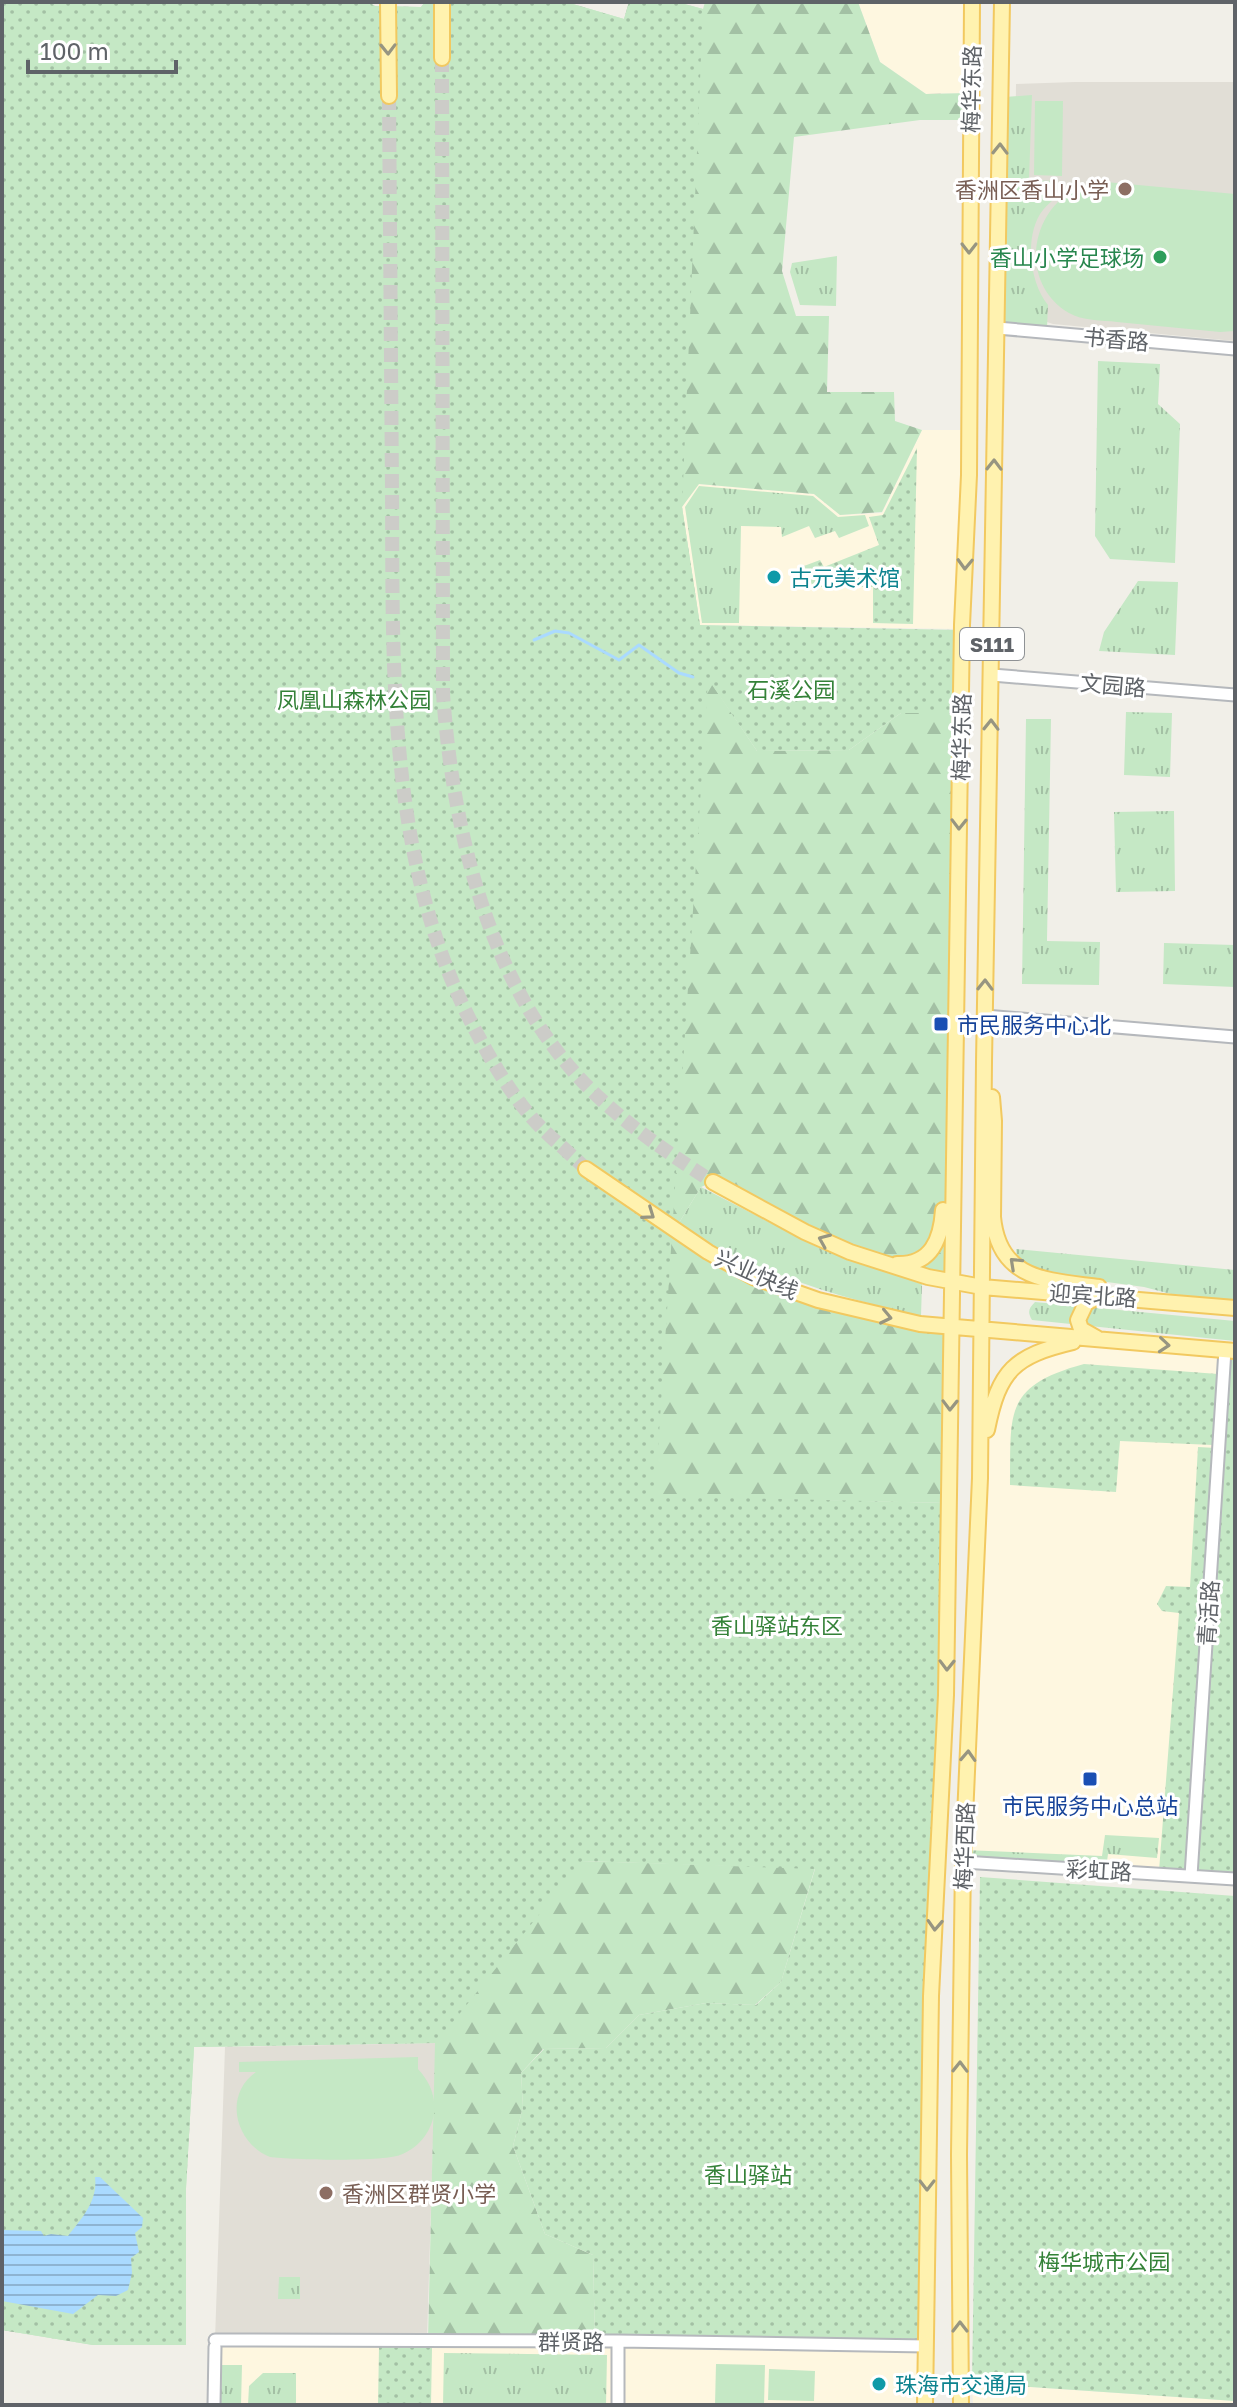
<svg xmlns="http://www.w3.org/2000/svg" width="1237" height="2407" viewBox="0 0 1237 2407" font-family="'Golos Text','Noto Sans SC',sans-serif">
  <defs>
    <pattern id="grass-tufts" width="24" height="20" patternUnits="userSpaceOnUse" patternTransform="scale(2)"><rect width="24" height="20" fill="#c5e8c5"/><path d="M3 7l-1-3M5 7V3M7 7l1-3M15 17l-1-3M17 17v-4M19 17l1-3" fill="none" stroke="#a3c0a4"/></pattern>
    <pattern id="forest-firs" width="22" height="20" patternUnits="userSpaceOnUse" patternTransform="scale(2)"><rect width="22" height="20" fill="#c5e8c5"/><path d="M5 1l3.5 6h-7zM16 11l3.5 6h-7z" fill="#a3c0a4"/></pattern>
    <pattern id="park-dots" width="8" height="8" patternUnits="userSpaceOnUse" patternTransform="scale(2)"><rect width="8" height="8" fill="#c5e8c5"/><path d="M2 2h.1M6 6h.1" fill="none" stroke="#a3c0a4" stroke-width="1.8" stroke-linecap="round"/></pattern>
    <pattern id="water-rules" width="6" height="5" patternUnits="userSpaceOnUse" patternTransform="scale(2)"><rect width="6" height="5" fill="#aadaff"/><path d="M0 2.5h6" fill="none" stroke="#8eb4d2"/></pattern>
  </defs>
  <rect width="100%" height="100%" fill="#f1efe8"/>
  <path fill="#fef7e0" d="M858,2H972L971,93L926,94L880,62Z
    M922,430H969L962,629L700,625L682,507L698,484L814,494L840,515L882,513Z
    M1087,1339L1225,1350L1191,1876L963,1862L988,1428L1014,1366Z
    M215,2340L926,2346L925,2405H214Z
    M972,2383L1235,2401V2405H973Z"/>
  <path fill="#e1ded6" d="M1075,82H1235V341L1053,324L1029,316L1014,294L1016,84Z
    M436,2043L427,2340H215L225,2047Z"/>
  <path fill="url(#grass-tufts)" d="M1032,95L1029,180L1055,181L1057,196C1053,200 1047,205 1043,210C1024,234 1029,282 1048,305L1047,328L1002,324L1005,97Z
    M837,256L836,306L800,305L790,272L792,263Z
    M1098,361L1160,364L1158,404L1180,424L1175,563L1110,559L1095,536Z
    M699,486L813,496L838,517L865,515L869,526L839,538L835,531L815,538L809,526L782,537L781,527L741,526L739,623H702L685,507Z
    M1138,581L1178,582L1175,655L1099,651L1104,632Z
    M1126,712L1172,713L1170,777L1124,775Z
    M1026,719H1051L1047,941L1100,942L1099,985L1022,984Z
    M1174,811L1175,891L1116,892L1114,812Z
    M1164,943L1235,945V987L1163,984Z
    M701,1187L821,1249L922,1284L921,1316C828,1295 761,1273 677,1226Z
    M1016,1249L1235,1270V1301L1171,1294L1144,1287L1040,1273L1017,1260Z
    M1035,1302L1235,1321V1341L1032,1320C1027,1312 1029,1308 1035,1302Z
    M1105,1835L1159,1838L1157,1858L1108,1854L1106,1869L965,1861V1850L1102,1856Z
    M279,2277H300V2299H278Z
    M444,2353L607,2355L606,2405H443Z
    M219,2365H242L241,2405H218Z
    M263,2373H296V2405H248L249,2386Z"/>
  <path fill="url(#forest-firs)" d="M2,2H368L375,6L421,7L425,2H566L624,19L629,2H677L703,9L705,2H858L880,62L926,94L970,93V120H920L794,137L782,271L796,316H829L827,392H894L895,421L922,430L882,512L840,515L814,494L699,484L682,507L708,678L757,751L849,750L901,713H961L951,1283L850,1251L713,1182L701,1187L677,1226L753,1277L951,1327L948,1503L655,1497L581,1861L815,1868L781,1982L755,2005L706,2003L639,2015L606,2048L543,2049L521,2073L523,2107L513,2146L545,2234L593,2255L595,2341L428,2340L435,2043L194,2047L186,2188V2345H93L2,2330Z"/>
  <path fill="url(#park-dots)" d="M2,2H368L375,6L421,7L425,2H566L624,19L629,2H677L703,9L682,507L700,625L962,630L961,713H901L849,750L757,751L708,679L655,1496L948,1503L926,2345L595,2341L593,2255L545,2234L513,2146L523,2107L521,2073L544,2049L606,2048L639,2015L706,2003L756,2005L781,1982L815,1869L582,1861L436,2043L194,2047L186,2188V2345H93L2,2330Z
    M917,448L913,624L873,623V587H813L804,566L820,560L824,567L879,545L869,517L883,515Z
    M1225,1350L1235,1351V1879L1191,1876Z
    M1084,1364L1218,1374L1213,1445L1120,1441L1116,1492L1010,1485C1011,1413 1003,1386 1084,1364Z
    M1198,1447L1216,1448L1189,1873L1159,1871L1179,1613L1162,1611L1157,1604L1166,1586L1190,1587Z
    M980,1877L1235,1896V2401L972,2383Z
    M379,2347L432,2348L431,2405H378Z"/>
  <path fill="#c5e8c5" d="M1035,101H1063L1062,176L1034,175Z
    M1106,182L1235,194V331L1220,332C1186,329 1151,325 1117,322C1102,320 1082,321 1069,313C1018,283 1029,208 1082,186C1089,184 1099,183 1106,182Z
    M418,2057V2069C430,2082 436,2096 434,2114C431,2133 417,2149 400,2155C380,2162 293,2160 270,2157C235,2143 223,2095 256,2072H239V2062Z
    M716,2364L765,2365L764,2405H715Z
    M769,2369L815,2371L814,2401L768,2400Z"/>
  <path fill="url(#water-rules)" d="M95,2177H100L143,2218L142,2227L135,2233L139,2252L131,2258L132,2273L128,2290L116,2296L98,2295L73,2314L2,2301V2230L41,2231L44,2236L51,2234L68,2236C82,2218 98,2201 95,2177Z"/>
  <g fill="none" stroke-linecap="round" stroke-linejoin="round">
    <path stroke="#aadaff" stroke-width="3" d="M534,640L555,631L569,633L619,660L639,645L679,673L693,677"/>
    <path stroke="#ccccc8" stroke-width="14" stroke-dasharray="14 7" stroke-linecap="butt" d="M442,58L443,694C453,831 488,985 587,1086C625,1124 668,1153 713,1182
      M389,96C390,227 391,358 392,489C393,671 387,857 471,1022C489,1057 508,1090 533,1119C549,1137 569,1152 586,1169"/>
    <g stroke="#b5b8bc" stroke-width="15">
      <path id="minor" d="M997,328L1235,349
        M992,675L1235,695
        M985,1016L1235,1037
        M963,1862L1235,1879
        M1191,1876L1225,1350
        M215,2340L618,2341L926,2346
        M618,2341V2405
        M214,2405L215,2347"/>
    </g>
    <g stroke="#f2c960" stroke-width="18">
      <path id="major" d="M388,2L389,96
        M442,2V58
        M992,1097L994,1121L993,1217C999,1281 1048,1280 1099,1287
        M586,1169L708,1252L753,1277L818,1300L920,1324L1235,1351
        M713,1182L805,1232L850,1252L928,1277L982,1287L1235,1308
        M897,1264C931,1265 941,1240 943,1210
        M1097,1338L1081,1329L1078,1320L1086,1303L1100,1296
        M987,1430C999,1370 1014,1356 1073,1342
        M925,2405L931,1996L946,1695L962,625L969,475L972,2
        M961,2405L959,2155L963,1862L980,1478L984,1062L1002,2"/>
    </g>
    <use href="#minor" stroke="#fff" stroke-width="11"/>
    <use href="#major" stroke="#fff2af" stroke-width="14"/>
  </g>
  <defs><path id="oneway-chevron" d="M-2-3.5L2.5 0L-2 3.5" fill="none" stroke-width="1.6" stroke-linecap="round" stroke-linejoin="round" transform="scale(2)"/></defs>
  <g stroke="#979581">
    <use href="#oneway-chevron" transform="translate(388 49) rotate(89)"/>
    <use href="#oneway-chevron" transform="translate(1000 149) rotate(-89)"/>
    <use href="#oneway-chevron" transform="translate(969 248) rotate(90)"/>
    <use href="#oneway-chevron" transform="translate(994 465) rotate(-89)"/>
    <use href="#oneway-chevron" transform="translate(965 564) rotate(92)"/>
    <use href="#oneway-chevron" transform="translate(991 725) rotate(-89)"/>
    <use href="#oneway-chevron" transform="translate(959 824) rotate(91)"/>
    <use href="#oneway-chevron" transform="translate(985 985) rotate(-89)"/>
    <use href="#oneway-chevron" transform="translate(649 1214) rotate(35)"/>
    <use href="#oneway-chevron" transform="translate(824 1240) rotate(-157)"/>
    <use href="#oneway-chevron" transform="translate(1015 1263) rotate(-137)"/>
    <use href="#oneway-chevron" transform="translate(886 1317) rotate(12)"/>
    <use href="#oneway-chevron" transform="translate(1164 1345) rotate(5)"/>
    <use href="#oneway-chevron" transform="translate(950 1405) rotate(91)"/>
    <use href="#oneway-chevron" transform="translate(947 1665) rotate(91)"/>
    <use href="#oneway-chevron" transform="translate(968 1756) rotate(-87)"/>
    <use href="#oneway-chevron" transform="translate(935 1925) rotate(93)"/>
    <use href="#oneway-chevron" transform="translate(960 2067) rotate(-89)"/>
    <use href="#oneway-chevron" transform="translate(927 2185) rotate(90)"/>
    <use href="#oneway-chevron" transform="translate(960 2327) rotate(-90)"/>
  </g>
  <g fill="#8d6e63" stroke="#fff" stroke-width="3">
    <circle cx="1125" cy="189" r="8"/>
    <circle cx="326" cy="2193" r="8"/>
  </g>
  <circle fill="#2e9e5b" stroke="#fff" stroke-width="3" cx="1160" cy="257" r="8"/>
  <g fill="#0f9aa8" stroke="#fff" stroke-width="3">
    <circle cx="774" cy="577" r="8"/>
    <circle cx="879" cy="2384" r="8"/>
  </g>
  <g fill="#1a4fb4" stroke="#fff" stroke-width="3">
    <rect x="933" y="1016" width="16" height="16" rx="4"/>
    <rect x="1082" y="1771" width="16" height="16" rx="4"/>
  </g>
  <g text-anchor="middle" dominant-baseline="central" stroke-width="6" stroke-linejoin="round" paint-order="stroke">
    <rect fill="#fff" stroke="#8f9295" stroke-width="2" x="960" y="628" width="64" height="32" rx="6"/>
    <g font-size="20" font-weight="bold" fill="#5f6368">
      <text x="992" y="644">S111</text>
    </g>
    <g font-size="22" fill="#5f6368" stroke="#fff">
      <text transform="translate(971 89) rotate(-89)">梅华东路</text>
      <text transform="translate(1116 339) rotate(5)">书香路</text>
      <text transform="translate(1113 685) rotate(5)">文园路</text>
      <text transform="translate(961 737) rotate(-89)">梅华东路</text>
      <text transform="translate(757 1274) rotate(24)">兴业快线</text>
      <text transform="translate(1093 1295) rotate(4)">迎宾北路</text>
      <text transform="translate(1208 1613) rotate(-86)">青活路</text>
      <text transform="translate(964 1846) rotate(-88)">梅华西路</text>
      <text transform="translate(1099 1870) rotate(3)">彩虹路</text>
      <text x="571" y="2341">群贤路</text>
    </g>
    <g font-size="22" fill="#785e54" stroke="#fff" text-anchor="end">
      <text x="1109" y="189">香洲区香山小学</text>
      <text x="342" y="2193" text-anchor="start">香洲区群贤小学</text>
    </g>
    <g font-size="22" fill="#27864d" stroke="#fff" text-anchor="end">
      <text x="1144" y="257">香山小学足球场</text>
    </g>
    <g font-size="22" fill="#0d838f" stroke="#fff" text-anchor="start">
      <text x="790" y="577">古元美术馆</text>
      <text x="895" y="2384">珠海市交通局</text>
    </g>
    <g font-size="22" fill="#348238" stroke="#fff">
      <text x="791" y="689">石溪公园</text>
      <text x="354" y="699">凤凰山森林公园</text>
      <text x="777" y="1625">香山驿站东区</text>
      <text x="748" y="2174">香山驿站</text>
      <text x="1104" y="2261">梅华城市公园</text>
    </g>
    <g font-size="22" fill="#164399" stroke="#fff" text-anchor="start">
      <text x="957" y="1024">市民服务中心北</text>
      <text x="1090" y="1805" text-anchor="middle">市民服务中心总站</text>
    </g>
  </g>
  <rect width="1237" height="2407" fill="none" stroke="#5f6368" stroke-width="8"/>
  <path d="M28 60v12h148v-12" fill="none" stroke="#5f6368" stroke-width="4"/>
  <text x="40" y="60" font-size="24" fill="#5f6368" stroke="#ffffff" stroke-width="6" paint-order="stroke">100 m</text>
</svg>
